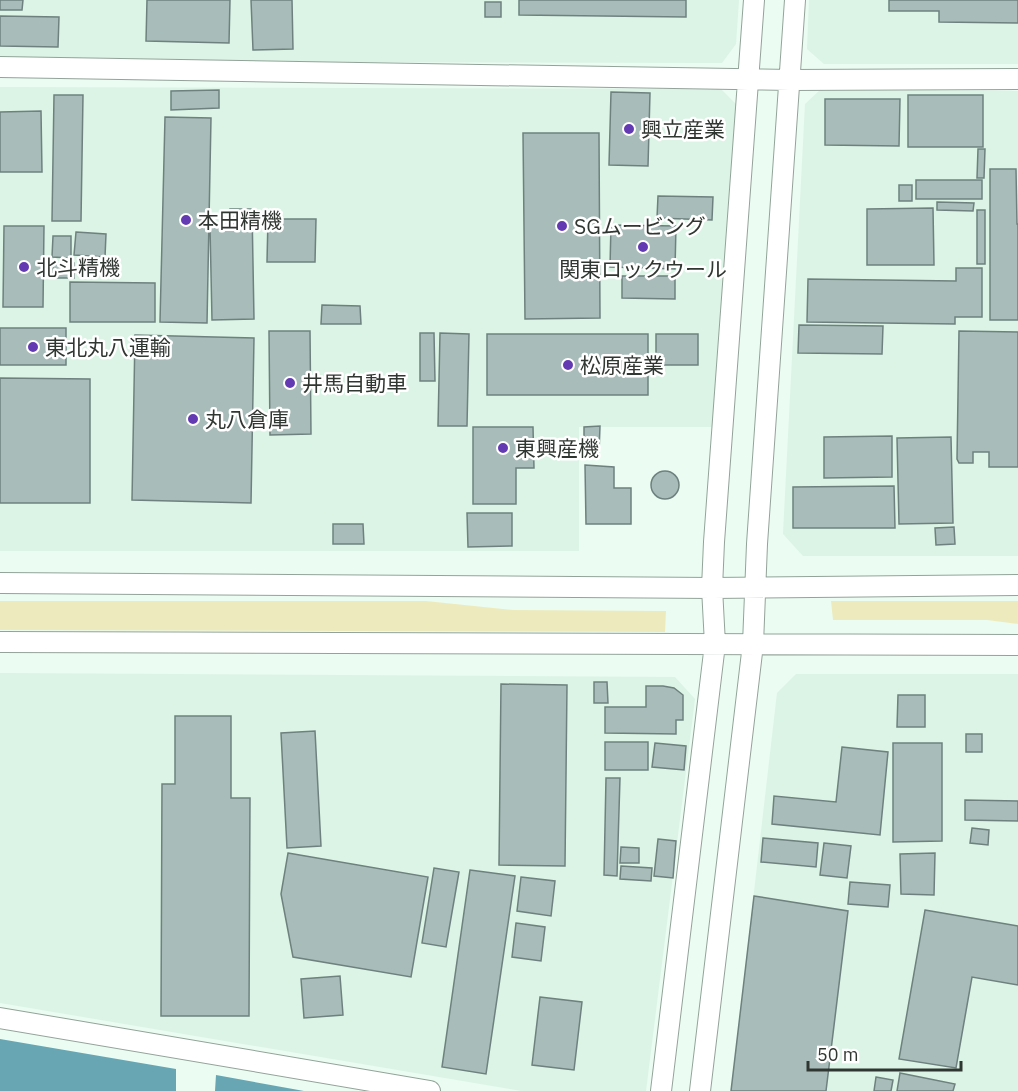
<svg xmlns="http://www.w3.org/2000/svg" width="1018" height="1091" viewBox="0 0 1018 1091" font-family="'IBM Plex Sans','Noto Sans JP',sans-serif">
  <rect width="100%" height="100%" fill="#ebfcf2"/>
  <path fill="#dbf4e5" d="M0,0H739L736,44L722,63L0,61Z
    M809,0H1018V64H824L807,49Z
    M0,87L721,89L736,104L714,427H579V551H0Z
    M820,90L1018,91V556H803L783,534L805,104Z
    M0,673L675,677L695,699L646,1091H522L0,1003Z
    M796,674H1018V1091H731L777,693Z"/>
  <path fill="#edebbd" d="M0,601H426L513,610L666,611L665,632L0,630Z
    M831,601H1018V624L987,620H833Z"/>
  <path fill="#68a6b4" d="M0,1039L176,1069V1091H0Z
    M216,1075L304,1091H215Z"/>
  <path fill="#a8bcb9" stroke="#6e817f" stroke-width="1.5" d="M0,0H23L22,10H0Z
    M147,0H230L229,43L146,41Z
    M251,0H292L293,49L253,50Z
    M519,0H686V17L519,15Z
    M889,0H1018V23L939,22V11H889Z
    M485,2H501V17H485Z
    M0,16L59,17L58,47L0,46Z
    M219,90V108L171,110V91Z
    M611,92L650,93L648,166L609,165Z
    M54,95H83L81,221H52Z
    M908,95H983V147H908Z
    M825,99H900L899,146L825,145Z
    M41,111L42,172H0V112Z
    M165,117L211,118L207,323L160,322Z
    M523,133H599L600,318L525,319Z
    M978,149H985L984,178H977Z
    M990,169H1016L1017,224H1018V320H990Z
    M916,180H982V199H916Z
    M899,185H912V201H899Z
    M658,196L713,197L712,220L657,218Z
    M937,202L974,203L973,211L937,210Z
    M933,208L934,265H867V209Z
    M230,209H252L254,319L212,320L210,227L230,226Z
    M977,210H985V264H977Z
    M268,219H316L315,262H267Z
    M611,225L676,226L675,269L610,267Z
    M4,226H44L43,307H3Z
    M76,232L106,234L105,257L74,255Z
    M53,236H71V258L52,257Z
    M53,263H74V278H53Z
    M956,268H982V317H955V324L807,322L808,279L956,281Z
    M622,276H675V299L622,298Z
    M70,282L155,283V322H70Z
    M322,305L360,306L361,324H321Z
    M799,325L883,326L882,354L798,353Z
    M0,328H66V365H0Z
    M269,331H310L311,434L270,435Z
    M959,331L1018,332V467H989V452H973V463H959L957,459Z
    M420,333H434L435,381H420Z
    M440,333L469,334L467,426H438Z
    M487,334H648V395H487Z
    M656,334H698V365H656Z
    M135,335L254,338L251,503L132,500Z
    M0,378L90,379V503H0Z
    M600,426L599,453L584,454V427Z
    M473,427H533L534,468H516V504H473Z
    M892,436V477L824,478V437Z
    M951,437L953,523L899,524L897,438Z
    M585,465L614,467V488H631V524H586Z
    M651 485a14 14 0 1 1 28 0a14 14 0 1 1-28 0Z
    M894,486L895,528H793V487Z
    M467,513H512V546L468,547Z
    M333,524H363L364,544H333Z
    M954,527L955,544L936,545L935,528Z
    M594,682H607L608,703H594Z
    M501,684L567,685L565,866L499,865Z
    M646,686H663L674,688L683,695V720H676V734L605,733V707H646Z
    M898,695H925V727H897Z
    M175,716H231V798H250L249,1016H161L162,784H175Z
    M315,731L321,846L287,848L281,733Z
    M966,734H982V752H966Z
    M605,742H648V770H605Z
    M655,743L686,746L684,770L652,767Z
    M893,743H942V841L893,842Z
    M842,747L888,752L880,835L772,824L774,796L836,802Z
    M606,778H620L617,876L604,875Z
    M965,800L1018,801V821L965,820Z
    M972,828L989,830L988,845L970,843Z
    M763,838L818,843L816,867L761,862Z
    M658,839L676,841L673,878L654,876Z
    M824,843L851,846L847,878L820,875Z
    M621,847L639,848V863H620Z
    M288,853L428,877L411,977L293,957L281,894Z
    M935,853L934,895L901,894L900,854Z
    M621,866L652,868L651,881L620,879Z
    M434,868L459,872L446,947L422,943Z
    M470,870L515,876L486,1074L442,1067Z
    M521,877L555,881L551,916L517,911Z
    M850,882L890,885L888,907L848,904Z
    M754,896L848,911L826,1091H731Z
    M925,910L1018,926V985L972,977L956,1068L899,1059Z
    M516,923L545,927L541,961L512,957Z
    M340,976L343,1015L304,1018L301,979Z
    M540,997L582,1002L574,1070L532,1065Z
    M900,1073L955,1084L953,1091H897Z
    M876,1077L893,1080L891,1091H874Z"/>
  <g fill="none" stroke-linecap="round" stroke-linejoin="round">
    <g stroke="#93a399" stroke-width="22">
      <path id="minor" d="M0,67L790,80L1018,79
        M0,583L712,588L1018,585
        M0,642L1018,645
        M0,1018L430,1091
        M661,1091L715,644L712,588L714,542L754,0
        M700,1091L753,644L757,544L795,0"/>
    </g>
    <use href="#minor" stroke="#fff" stroke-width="20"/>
  </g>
  <g fill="#633ab2" stroke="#fff" stroke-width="2">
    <circle cx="629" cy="129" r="6"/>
    <circle cx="186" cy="220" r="6"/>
    <circle cx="562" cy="226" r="6"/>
    <circle cx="643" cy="247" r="6"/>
    <circle cx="24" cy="267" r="6"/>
    <circle cx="33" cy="347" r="6"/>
    <circle cx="568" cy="365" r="6"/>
    <circle cx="290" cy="383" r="6"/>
    <circle cx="193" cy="419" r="6"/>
    <circle cx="503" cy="448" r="6"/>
  </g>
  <g text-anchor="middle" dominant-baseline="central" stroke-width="5" stroke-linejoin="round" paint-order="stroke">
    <g font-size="21" fill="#303632" stroke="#fff" text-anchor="start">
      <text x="641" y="129">興立産業</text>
      <text x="198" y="220">本田精機</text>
      <text x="574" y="226">SGムービング</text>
      <text x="36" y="267">北斗精機</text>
      <text x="643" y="269" text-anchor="middle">関東ロックウール</text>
      <text x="45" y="347">東北丸八運輸</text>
      <text x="580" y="365">松原産業</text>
      <text x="302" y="383">井馬自動車</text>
      <text x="205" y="419">丸八倉庫</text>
      <text x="515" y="448">東興産機</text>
    </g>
  </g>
  <path d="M808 1061v9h153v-9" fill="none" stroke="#303632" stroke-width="3"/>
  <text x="817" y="1061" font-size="18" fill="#303632" stroke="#ffffff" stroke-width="4.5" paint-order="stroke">50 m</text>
</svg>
